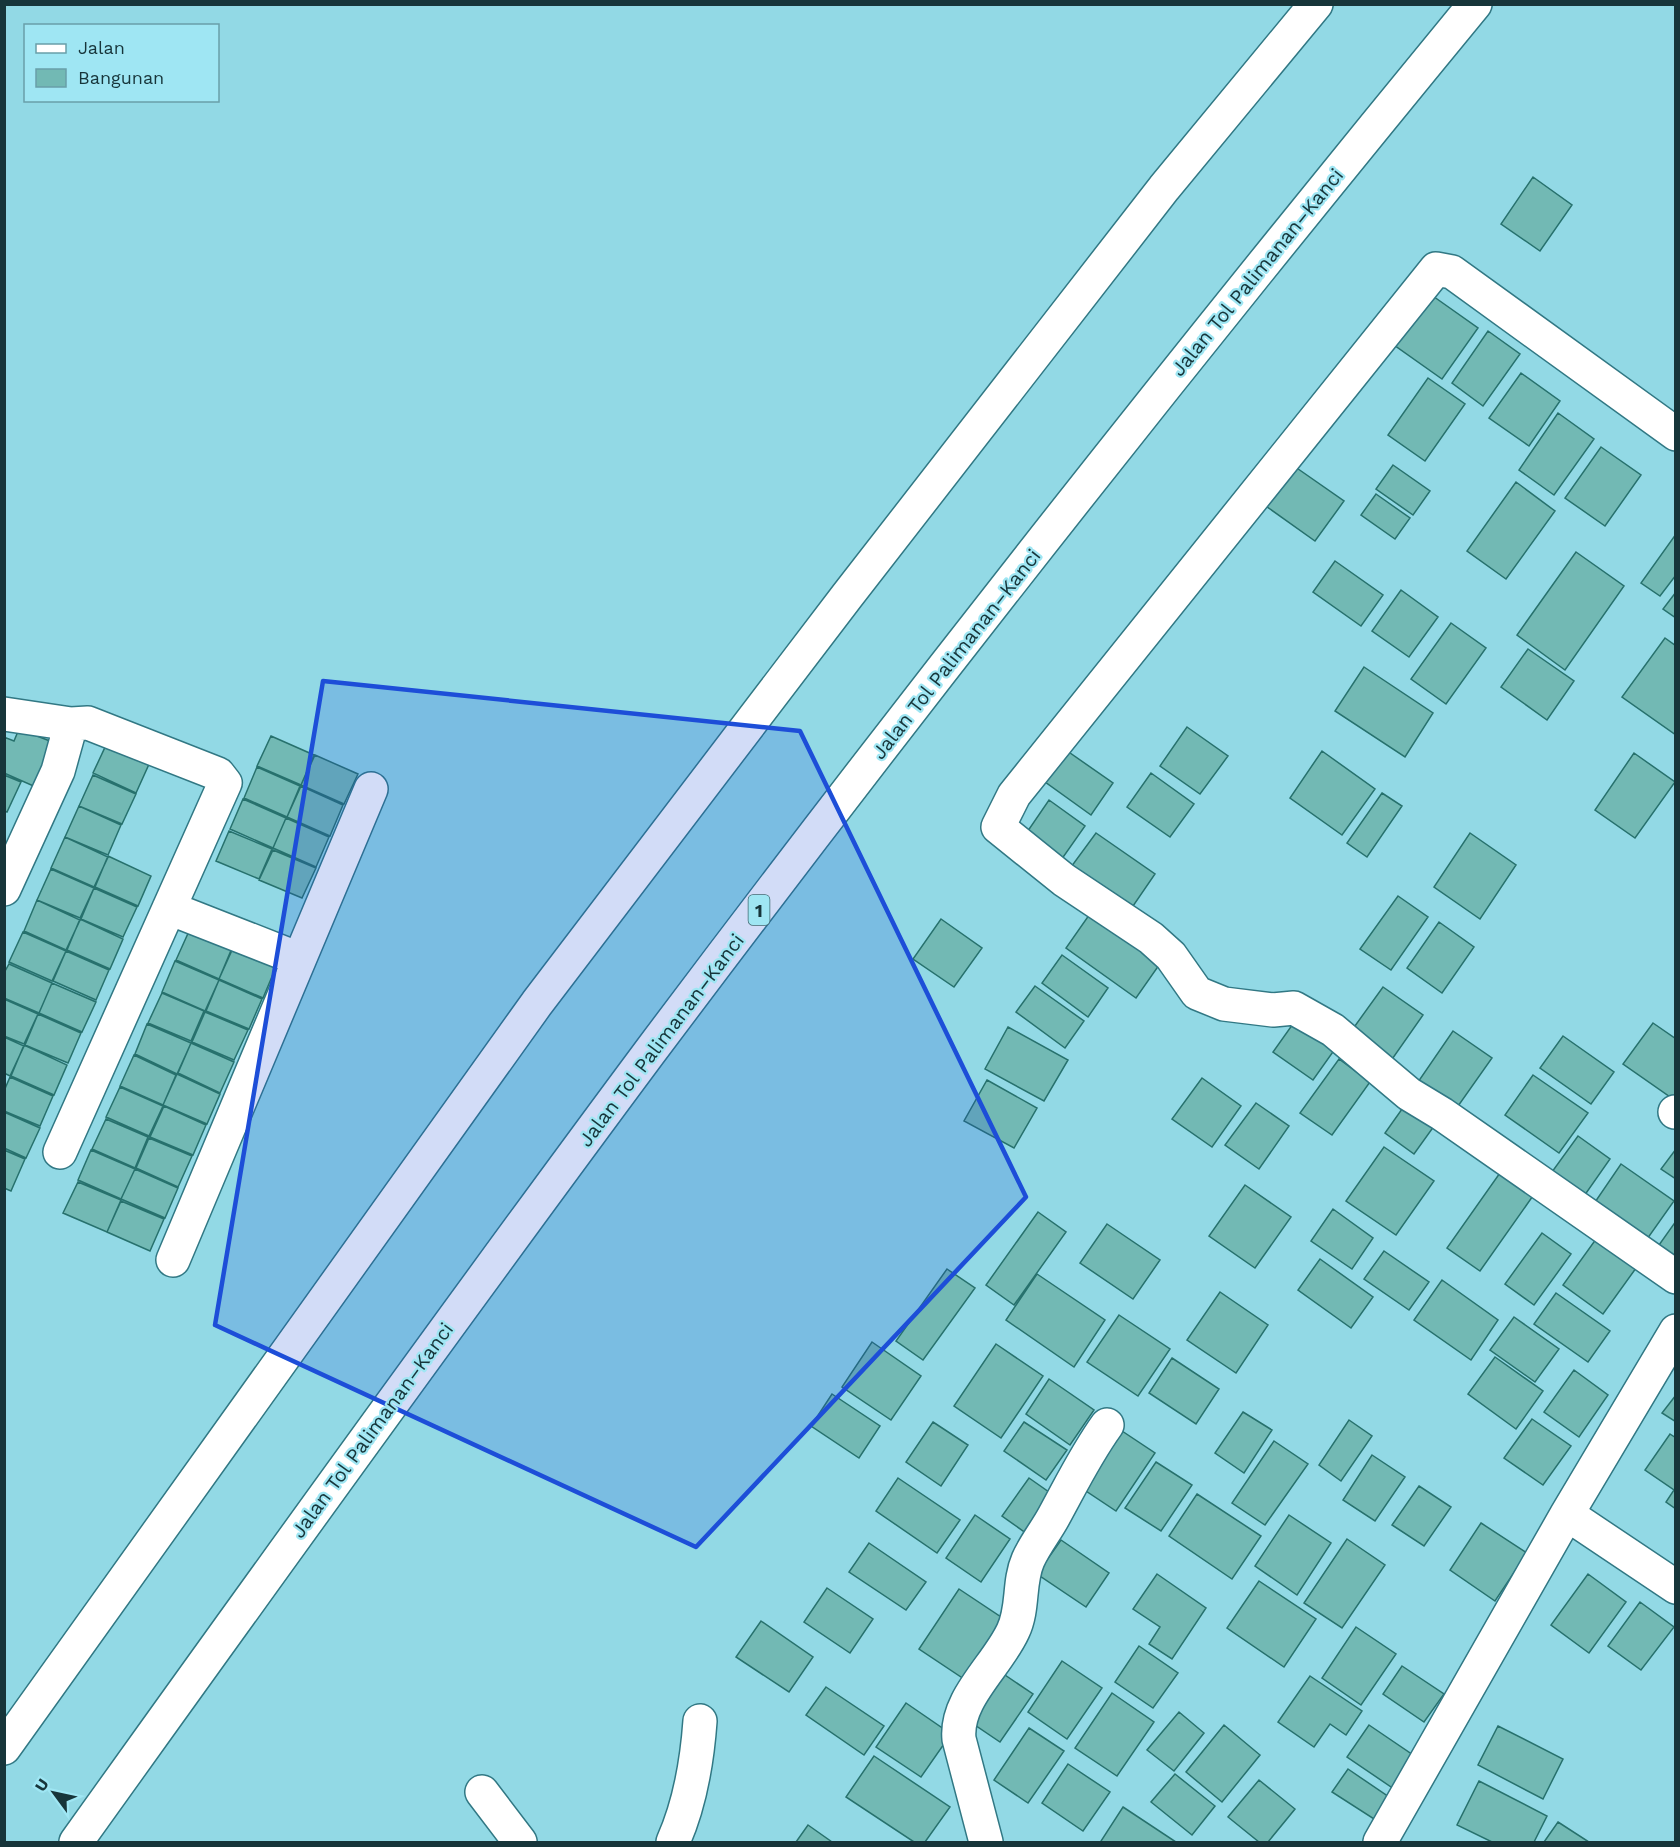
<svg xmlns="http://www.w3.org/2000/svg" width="1680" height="1847" viewBox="0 0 1680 1847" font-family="'Work Sans',sans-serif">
  <rect width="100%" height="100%" fill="#92d9e5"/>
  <path fill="#72b9b4" stroke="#27716d" stroke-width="1.5" d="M1533,177L1572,205L1540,251L1501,224Z
    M1430,294L1478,328L1442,379L1394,345Z
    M1488,331L1520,354L1483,406L1452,383Z
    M1521,373L1560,401L1529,446L1489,418Z
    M1428,378L1465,404L1425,461L1388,435Z
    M1558,413L1594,439L1554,495L1519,470Z
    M1601,447L1641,475L1605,526L1565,498Z
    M1291,464L1344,501L1315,541L1263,504Z
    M1393,465L1430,491L1413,515L1376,489Z
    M1516,482L1555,511L1506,579L1467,551Z
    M1376,494L1410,518L1395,539L1361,515Z
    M1676,534V575L1660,596L1641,583Z
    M1576,552L1624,586L1565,670L1517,635Z
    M1335,561L1383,595L1361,626L1313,592Z
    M1401,590L1438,617L1409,657L1372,631Z
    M1676,592V618L1663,609Z
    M1451,623L1486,648L1446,704L1411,679Z
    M1665,638L1676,646V735L1622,697Z
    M1528,649L1574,681L1547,720L1501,687Z
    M1364,667L1433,713L1405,757L1335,711Z
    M1187,727L1228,756L1200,794L1160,766Z
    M19,729L55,743L38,788L4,773V737L14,741Z
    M271,736L314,755L301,785L257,766Z
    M107,743L150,762L136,793L93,773Z
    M1063,748L1113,783L1091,815L1041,779Z
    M1322,751L1375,789L1342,835L1290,798Z
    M1634,753L1675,782L1635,838L1595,810Z
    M315,755L358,774L344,804L301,785Z
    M257,767L300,786L287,817L244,798Z
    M1151,773L1194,804L1170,837L1127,807Z
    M4,775L21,782L7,812L4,811Z
    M93,775L136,794L122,824L79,806Z
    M301,786L343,805L330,836L287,817Z
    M1382,793L1402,806L1367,857L1347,843Z
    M243,799L286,818L273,848L230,829Z
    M1049,800L1085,826L1059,863L1023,838Z
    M79,806L121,825L108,855L65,837Z
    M286,818L329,837L316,867L273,848Z
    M229,831L272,849L259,879L216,861Z
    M1096,833L1155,874L1131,909L1071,867Z
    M1470,833L1516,865L1480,919L1434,887Z
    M65,837L108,857L94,887L51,868Z
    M273,850L316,868L302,898L259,880Z
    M108,856L151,876L138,906L95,887Z
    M51,869L94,888L80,918L37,900Z
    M94,888L137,907L123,937L81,919Z
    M1398,896L1428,917L1391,970L1360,949Z
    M37,900L80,920L66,950L24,931Z
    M1094,908L1164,958L1136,998L1066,948Z
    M80,919L123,939L110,969L67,950Z
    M941,919L982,948L954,987L913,959Z
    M1439,922L1474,947L1442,993L1407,968Z
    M190,929L232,948L219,979L176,960Z
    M23,932L66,951L52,981L9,962Z
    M233,948L276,967L263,998L219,979Z
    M66,951L109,970L96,1000L53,981Z
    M1062,955L1108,988L1088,1017L1042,983Z
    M175,961L219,980L205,1011L162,992Z
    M9,964L52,983L39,1013L4,998V973Z
    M219,980L262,999L249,1029L206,1011Z
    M52,983L96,1002L82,1032L39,1013Z
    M1035,986L1084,1021L1065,1048L1016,1012Z
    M1383,987L1423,1015L1388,1065L1347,1037Z
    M162,993L204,1011L191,1041L148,1023Z
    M4,999L38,1014L24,1044L4,1036Z
    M205,1012L248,1030L234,1060L192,1042Z
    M38,1014L81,1033L68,1063L25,1045Z
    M1300,1014L1340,1042L1313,1080L1273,1052Z
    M1653,1023L1676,1039V1101L1623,1064Z
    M147,1024L191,1043L177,1074L135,1054Z
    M1008,1027L1068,1060L1044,1101L985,1069Z
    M1453,1031L1492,1058L1456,1109L1418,1082Z
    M1563,1036L1614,1072L1591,1104L1540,1068Z
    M4,1037L24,1046L10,1076L4,1073Z
    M191,1043L234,1062L220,1093L178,1073Z
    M24,1045L67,1065L54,1095L11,1076Z
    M134,1055L176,1075L163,1105L120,1086Z
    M1339,1059L1370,1082L1332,1135L1300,1113Z
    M177,1074L220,1094L207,1124L163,1105Z
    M1533,1075L1588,1113L1559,1153L1505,1115Z
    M10,1077L53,1096L40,1126L4,1111V1091Z
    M1202,1078L1241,1106L1212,1147L1172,1119Z
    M987,1080L1037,1108L1014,1148L964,1121Z
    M120,1087L163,1106L149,1136L106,1117Z
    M1407,1102L1437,1122L1414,1154L1385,1133Z
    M1256,1103L1289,1126L1259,1169L1225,1145Z
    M164,1106L206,1125L193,1155L150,1137Z
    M4,1112L40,1128L26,1158L4,1148Z
    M106,1119L148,1137L135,1168L92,1149Z
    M1578,1136L1610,1159L1582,1199L1549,1176Z
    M149,1138L192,1156L178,1187L136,1168Z
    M1384,1147L1434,1181L1396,1235L1346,1201Z
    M1676,1149V1179L1661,1169Z
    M4,1150L25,1159L11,1191L4,1188Z
    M91,1150L135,1169L121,1199L78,1180Z
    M1621,1164L1674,1201L1645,1242L1593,1205Z
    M135,1169L178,1188L165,1218L121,1199Z
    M1502,1170L1535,1193L1480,1271L1447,1248Z
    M78,1182L121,1200L107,1232L63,1213Z
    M1245,1185L1291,1217L1255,1268L1209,1236Z
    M121,1201L164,1219L150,1251L107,1232Z
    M1333,1209L1373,1238L1352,1269L1311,1241Z
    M1038,1212L1066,1232L1014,1305L986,1285Z
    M1676,1221V1267L1654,1252Z
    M1107,1224L1160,1260L1133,1299L1080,1263Z
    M1604,1228L1644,1257L1603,1314L1563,1285Z
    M1542,1233L1571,1254L1534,1305L1505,1284Z
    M1384,1251L1429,1282L1409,1310L1364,1279Z
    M1320,1259L1373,1297L1351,1328L1298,1290Z
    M947,1269L975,1288L923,1360L896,1341Z
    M1037,1274L1105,1320L1074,1367L1006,1320Z
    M1442,1280L1498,1320L1471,1360L1414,1320Z
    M1220,1292L1268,1325L1236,1373L1187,1340Z
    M1556,1293L1610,1331L1588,1362L1534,1324Z
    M1119,1315L1170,1349L1138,1396L1087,1362Z
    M1514,1317L1559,1349L1535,1382L1490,1350Z
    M872,1342L921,1376L891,1420L842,1387Z
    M996,1344L1043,1376L1001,1438L954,1406Z
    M1495,1357L1543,1391L1516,1429L1468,1394Z
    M1172,1358L1219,1389L1196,1424L1149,1393Z
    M1574,1370L1608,1395L1579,1437L1544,1412Z
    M1049,1379L1094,1410L1070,1445L1026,1414Z
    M832,1394L880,1426L859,1458L811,1426Z
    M1676,1395V1422L1662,1413Z
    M1243,1412L1272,1430L1244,1473L1215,1453Z
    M1532,1419L1571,1446L1543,1485L1504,1458Z
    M1349,1420L1372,1436L1341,1481L1319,1465Z
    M933,1422L968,1445L941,1486L906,1462Z
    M1024,1422L1067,1450L1046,1480L1004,1451Z
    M1116,1427L1155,1453L1116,1511L1077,1485Z
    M1670,1434L1676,1438V1509L1666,1502L1674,1490L1645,1470Z
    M1274,1441L1308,1464L1265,1525L1232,1503Z
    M1372,1455L1405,1477L1375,1521L1343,1500Z
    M1156,1462L1192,1485L1161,1531L1125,1508Z
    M898,1478L960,1520L937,1553L876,1511Z
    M1029,1478L1056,1497L1030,1536L1002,1516Z
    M1419,1486L1451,1507L1424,1546L1392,1525Z
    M1197,1494L1261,1536L1232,1579L1169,1536Z
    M975,1515L1010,1539L981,1582L946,1558Z
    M1289,1515L1331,1543L1297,1595L1255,1566Z
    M1481,1523L1527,1553L1495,1601L1450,1570Z
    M1347,1539L1385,1565L1342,1628L1304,1603Z
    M1061,1540L1109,1573L1086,1607L1037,1574Z
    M869,1543L926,1582L906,1610L849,1572Z
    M1157,1574L1206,1608L1172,1659L1149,1644L1160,1627L1133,1609Z
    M1588,1574L1626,1602L1589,1653L1551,1625Z
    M1259,1581L1316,1619L1284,1667L1227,1628Z
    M827,1588L873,1619L850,1653L804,1622Z
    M959,1589L1007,1621L967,1681L919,1649Z
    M1640,1602L1674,1627L1641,1670L1608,1646Z
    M761,1621L813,1657L789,1692L736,1657Z
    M1356,1627L1396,1654L1361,1705L1322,1678Z
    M1139,1646L1178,1673L1153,1708L1115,1682Z
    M1062,1661L1102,1688L1067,1739L1028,1712Z
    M1402,1666L1444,1694L1424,1722L1383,1694Z
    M1002,1673L1033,1694L1000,1742L969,1721Z
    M1310,1676L1362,1711L1346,1735L1330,1724L1314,1747L1278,1722Z
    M826,1687L884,1726L864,1755L806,1715Z
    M1112,1693L1154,1722L1117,1776L1075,1748Z
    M906,1703L951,1734L921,1777L876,1747Z
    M1179,1712L1204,1733L1174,1771L1147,1750Z
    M1224,1725L1260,1755L1222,1802L1186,1772Z
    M1369,1725L1416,1757L1394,1789L1347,1757Z
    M1498,1726L1563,1759L1543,1799L1478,1765Z
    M1029,1728L1064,1751L1028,1803L994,1780Z
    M874,1756L950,1807L925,1842H914L846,1797Z
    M1068,1764L1110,1792L1083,1831L1042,1803Z
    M1348,1769L1389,1797L1374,1819L1332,1792Z
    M1175,1774L1215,1806L1192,1835L1151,1802Z
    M1259,1780L1295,1809L1268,1842H1259L1228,1817Z
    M1479,1781L1547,1816L1534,1842H1492L1457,1825Z
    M1123,1807L1176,1842H1104L1101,1841Z
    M1558,1822L1589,1842H1544Z
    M808,1825L832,1842H796Z"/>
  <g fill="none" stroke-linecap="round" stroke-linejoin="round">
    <g stroke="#317884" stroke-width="36">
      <path id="minor" d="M1676,434L1452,272L1436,269L1014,795L998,827L1064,880L1151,938L1171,956L1197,993L1224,1004L1273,1010L1294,1008L1333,1030L1409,1094L1442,1114L1676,1277
        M4,714L71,724L58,771L4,889
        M169,908L299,959
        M1675,1112H1676
        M60,1152L225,783L218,774L88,723L71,724
        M173,1260L371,789
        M1567,1514L1676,1331
        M482,1792L520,1842
        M673,1842C690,1804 697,1763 700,1721
        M986,1842L959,1739C955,1699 997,1666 1013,1631C1024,1608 1018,1583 1028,1560C1035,1544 1046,1531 1054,1516C1071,1485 1086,1454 1107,1425
        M1380,1842L1567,1514L1676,1587"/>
    </g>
    <g stroke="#317884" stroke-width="36">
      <path id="motorway" d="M4,1748L537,1003L847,596L1164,188L1316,4
        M76,1842C265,1578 455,1314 649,1053C916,697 1192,348 1475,4"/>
    </g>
    <use href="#minor" stroke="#fff" stroke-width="33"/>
    <use href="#motorway" stroke="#fff" stroke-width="33"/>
  </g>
  <path fill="#1d4ed8" fill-opacity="0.2" stroke="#1d4ed8" stroke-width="4.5" stroke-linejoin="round" d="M323,681L800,731L1026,1197L696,1547L215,1325Z"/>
  <g text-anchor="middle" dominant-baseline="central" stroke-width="4.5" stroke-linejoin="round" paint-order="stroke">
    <rect fill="#9fe6f3" stroke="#406a72" stroke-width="1.5" x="748.5" y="895" width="21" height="30" rx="4.5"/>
    <g font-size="18" font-weight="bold" fill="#17353a">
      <text x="759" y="910">1</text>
    </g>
    <g font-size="20" fill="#17353a" stroke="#9fe6f3">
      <text transform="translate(1257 272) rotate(-51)">Jalan Tol Palimanan–Kanci</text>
      <text transform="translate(956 654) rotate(-52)">Jalan Tol Palimanan–Kanci</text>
      <text transform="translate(661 1040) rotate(-53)">Jalan Tol Palimanan–Kanci</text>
      <text transform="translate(372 1430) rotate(-54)">Jalan Tol Palimanan–Kanci</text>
    </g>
  </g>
  <rect width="1680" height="1847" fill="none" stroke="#17353a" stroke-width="12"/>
  <rect x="24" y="24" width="195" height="78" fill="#9fe6f3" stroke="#699fa9" stroke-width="1.5"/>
  <rect x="36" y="44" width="30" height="9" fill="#ffffff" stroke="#699fa9" stroke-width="1.5"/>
  <text x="78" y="54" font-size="18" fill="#17353a">Jalan</text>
  <rect x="36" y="69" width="30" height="18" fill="#72b9b4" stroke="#699fa9" stroke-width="1.5"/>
  <text x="78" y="84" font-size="18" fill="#17353a">Bangunan</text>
  <g transform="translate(54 1793) rotate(303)" stroke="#9fe6f3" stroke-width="4.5" paint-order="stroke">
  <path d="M0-4.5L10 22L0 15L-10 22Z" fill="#17353a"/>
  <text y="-9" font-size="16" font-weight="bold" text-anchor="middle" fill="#17353a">U</text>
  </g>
</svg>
